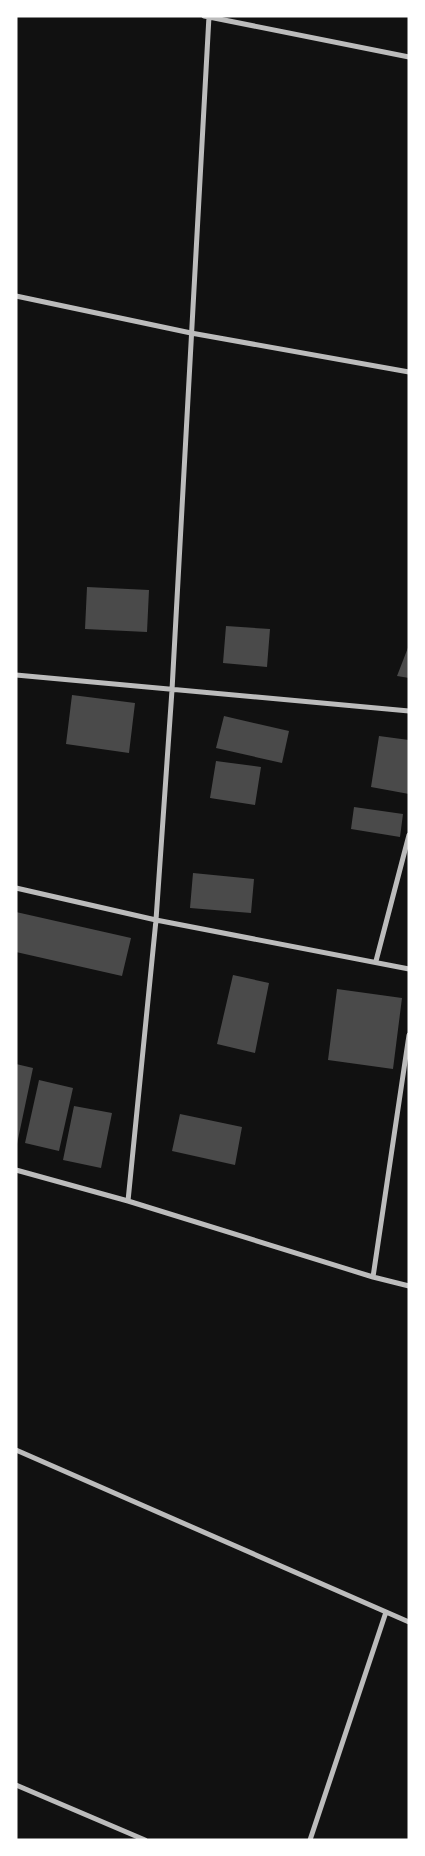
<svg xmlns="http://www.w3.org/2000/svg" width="425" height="1856" viewBox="0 0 425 1856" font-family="Lato,sans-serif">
  <rect width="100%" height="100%" fill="#111"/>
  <path fill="#4a4a4a" d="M87,587L149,590L147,632L85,629Z
    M226,626L270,629L267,667L223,663Z
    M409,645V678L397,676Z
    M72,695L135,703L129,753L66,744Z
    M224,716L289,731L282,763L216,748Z
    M379,736L409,740V794L371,787Z
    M216,761L261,767L255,805L210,798Z
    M354,807L403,814L400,837L351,829Z
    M193,873L254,879L251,913L190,908Z
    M16,912L131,938L122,976L16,952Z
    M233,975L269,983L255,1053L217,1044Z
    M337,989L402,998L393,1069L328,1060Z
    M16,1064L33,1068L17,1144H16Z
    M39,1080L73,1088L59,1151L25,1143Z
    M74,1106L112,1113L101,1168L63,1160Z
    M180,1114L242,1127L235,1165L172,1151Z"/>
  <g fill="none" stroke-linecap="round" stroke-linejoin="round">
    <path stroke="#bcbcbc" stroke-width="5" d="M204,16L409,57
      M16,296L191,333L409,372
      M16,675L409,711
      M16,888L156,920L409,969
      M376,961L409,835
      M16,1170L128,1201L373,1277L409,1286
      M128,1201L156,920L172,690L209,16
      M373,1277L409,1035
      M16,1450L409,1622
      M16,1785L145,1840
      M310,1840L386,1612"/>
  </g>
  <rect width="425" height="1856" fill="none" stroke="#ffffff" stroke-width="35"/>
</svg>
